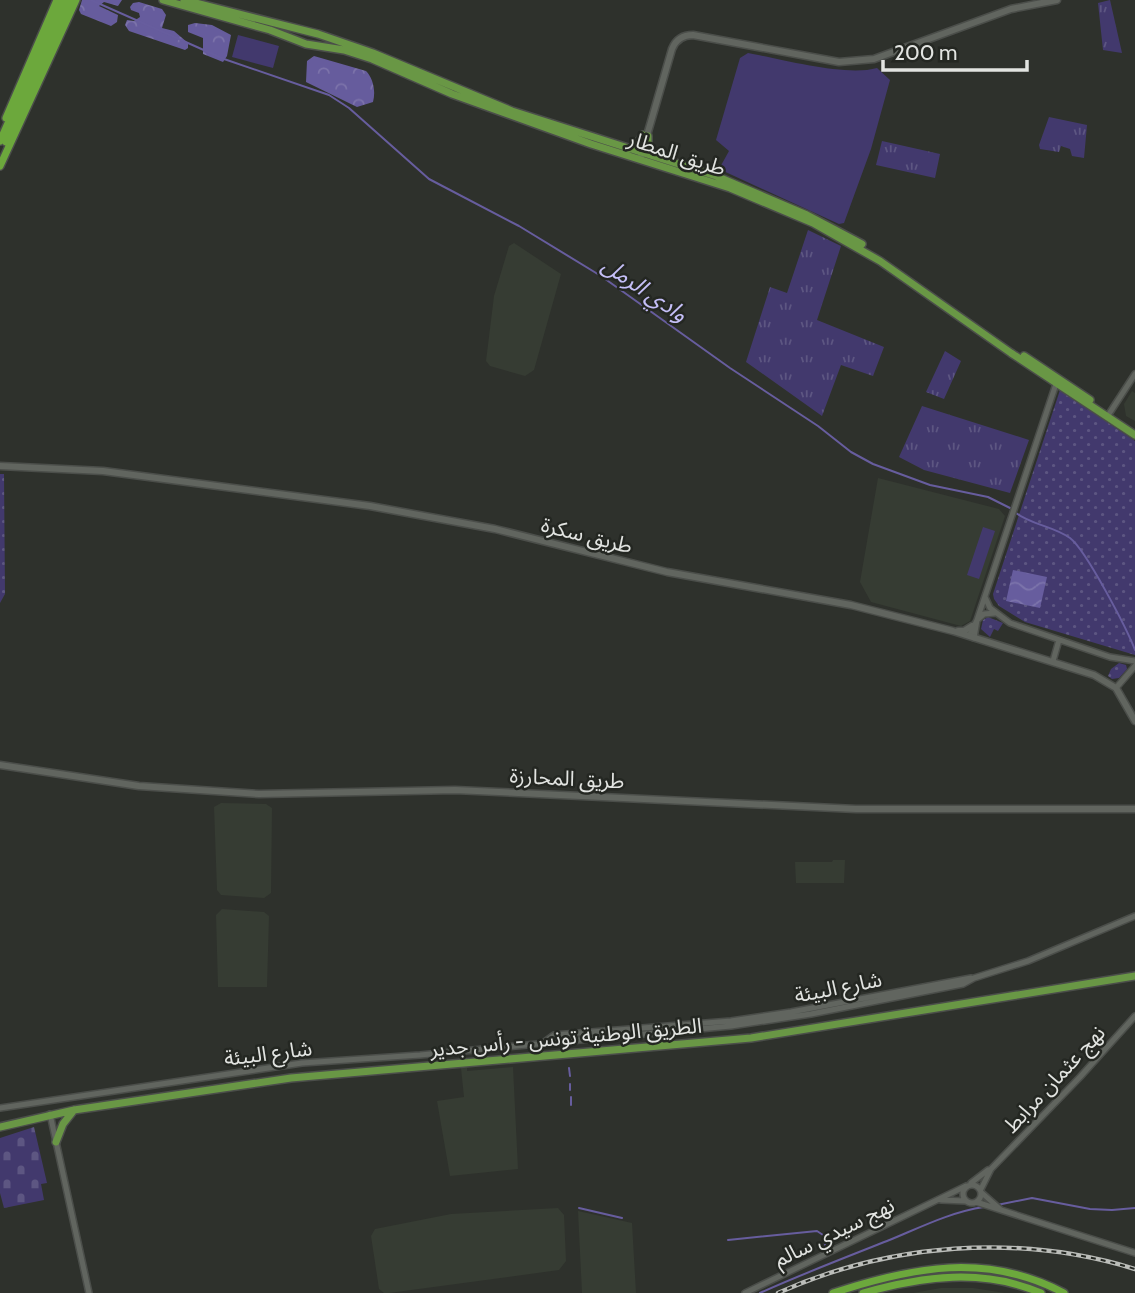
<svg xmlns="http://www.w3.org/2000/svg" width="1135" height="1293" viewBox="0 0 1135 1293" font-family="Cabin,'Noto Sans Arabic',sans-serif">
  <defs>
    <pattern id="grass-tufts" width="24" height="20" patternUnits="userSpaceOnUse" patternTransform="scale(1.75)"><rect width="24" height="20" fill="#42396d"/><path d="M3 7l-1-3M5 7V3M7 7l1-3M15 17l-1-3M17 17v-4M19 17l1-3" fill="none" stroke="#5d5682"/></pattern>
    <pattern id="forest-crowns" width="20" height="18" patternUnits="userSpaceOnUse" patternTransform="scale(1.75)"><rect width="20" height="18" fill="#665c9d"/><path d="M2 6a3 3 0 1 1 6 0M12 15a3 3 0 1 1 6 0" fill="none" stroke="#7c73aa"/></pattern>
    <pattern id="cemetery-stones" width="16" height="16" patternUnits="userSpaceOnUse" patternTransform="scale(1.75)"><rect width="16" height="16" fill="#42396d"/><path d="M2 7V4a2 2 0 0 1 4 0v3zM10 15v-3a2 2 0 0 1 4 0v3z" fill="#5d5682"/></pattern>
    <pattern id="park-dots" width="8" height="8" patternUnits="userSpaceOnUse" patternTransform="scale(1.75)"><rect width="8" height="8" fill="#42396d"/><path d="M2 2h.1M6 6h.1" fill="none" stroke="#5d5682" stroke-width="1.8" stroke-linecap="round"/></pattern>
    <pattern id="water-waves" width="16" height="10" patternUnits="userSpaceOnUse" patternTransform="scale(1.75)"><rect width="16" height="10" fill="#675d9e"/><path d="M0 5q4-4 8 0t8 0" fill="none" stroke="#7c74ab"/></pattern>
  </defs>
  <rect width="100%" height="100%" fill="#2e312c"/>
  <path fill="#363c33" d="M514,243L561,274L534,370L525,376L490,366L486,361L494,296L509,246Z
    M1132,391L1135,393V421L1126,416L1124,404Z
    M878,478L999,509L1005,516L970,621L961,626L871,602L860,582Z
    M221,803L266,804L272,808L271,893L264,898L221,895L217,890L214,807Z
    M833,860H845L844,883H796L795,862H832Z
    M222,909L264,912L269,916L267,987H218L216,915Z
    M513,1067L518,1169L450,1176L437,1101L464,1097L461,1068H467V1071Z
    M558,1208L564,1215L566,1261L559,1270L389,1293H384L379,1289L371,1236L375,1229L451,1214Z
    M578,1211L632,1223L636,1293H582Z
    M941,1288H973L1005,1293H913Z"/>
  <path fill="url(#grass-tufts)" d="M1110,0L1122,53L1103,50L1098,3Z
    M1049,117L1087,125L1084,158L1072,156L1070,149L1061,146L1059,152L1040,149L1039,145Z
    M882,141L940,154L935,178L876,165Z
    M808,230L841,246L817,320L884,347L873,376L841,365L822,416L746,362L770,287L787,293Z
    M945,351L961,361L944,399L926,392Z
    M922,406L1029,440L1010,493L924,470L899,457Z"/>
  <path fill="url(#forest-crowns)" d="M82,0H122L118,6L104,2L99,6L118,15L117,22L111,26L81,14L79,10Z
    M139,2L162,9L166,15L162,28L174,31L188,43V48L185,50L129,31L125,25L127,20L134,21L140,17L139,13L131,10L130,7L133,3Z
    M195,23L212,25L231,35L227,56L223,62L203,54V38L188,32V25Z
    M314,56L366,71C373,78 376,91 373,102L357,107L306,82L307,61Z"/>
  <path fill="url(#cemetery-stones)" d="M34,1127L47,1183L41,1184L44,1200L4,1208L0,1193V1138Z"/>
  <path fill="url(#park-dots)" d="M1060,390L1135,441V655L1025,622L999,606L994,599L993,594Z
    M0,474H4L5,594L0,603Z
    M988,617L1003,623L998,631L994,629L990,637L981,629L983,620Z
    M1119,663L1126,665L1127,669L1119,678L1112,679L1108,676L1111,669Z"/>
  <path fill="#42396d" d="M238,35L279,46L273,68L232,57Z
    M748,53C781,59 846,77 877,68L890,80L871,149L844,223L839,224L719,169L729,151L716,140L740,58Z
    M983,527L995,531L979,579L967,575Z"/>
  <path fill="url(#water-waves)" d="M1013,570L1047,577L1040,608L1006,601Z"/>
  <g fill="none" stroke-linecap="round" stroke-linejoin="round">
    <path stroke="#675d9e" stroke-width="2" d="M91,0L224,59L329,95L349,108L429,179L519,226L601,276L730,368L818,426L851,452L873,464L930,485L988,497L1012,509
      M1016,513C1032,525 1053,526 1070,538C1086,550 1127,629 1135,650
      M569,1068L570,1076
      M570,1084V1090
      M571,1097V1105
      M997,1205L1032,1198L1090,1209L1112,1210L1135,1208
      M579,1208L622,1218
      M728,1240L817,1231L823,1235L826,1249
      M760,1293C802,1274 844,1258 887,1241C919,1228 950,1212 984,1207"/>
    <g stroke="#4b4e4a" stroke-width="8">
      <path id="tertiary" d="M1107,417L1135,374
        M985,597L990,608L1010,623L1110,657L1135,661
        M969,636L977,620L1057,381
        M974,638L977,620L984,614L995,613
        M1053,661L1059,640
        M1116,688L1135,666
        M543,1043L554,1035L731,1021L791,1012L971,978
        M0,1108L302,1063L420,1055L731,1026L811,1014L963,984L974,978L1028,961L1135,916
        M50,1114L89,1293
        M971,1183L988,1170
        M963 1194a9 9 0 1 1 18 0a9 9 0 1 1-18 0Z
        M981,1189L991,1169L1080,1077L1135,1016
        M982,1193L1000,1209
        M941,1200L966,1201
        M976,1202L1135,1253
        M745,1293L966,1186"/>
    </g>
    <g stroke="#4b4e4a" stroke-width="9">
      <path id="secondary" d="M641,156L672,49C676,39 683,35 693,35L839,62L874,59L1011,9L1057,0
        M0,466L103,471L370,506L495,529L667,572L851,605L953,631L1094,675L1116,688L1135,721
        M958,631H964L972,626
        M0,765L139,786L259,794L455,790L856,809H1135"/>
    </g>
    <g stroke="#4b4e4a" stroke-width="10">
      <path id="primary" d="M163,0L270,30L306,44L344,50L372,59L452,94L591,144L730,188L813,223L880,261L1011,353L1135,435
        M184,0L318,34L373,53L512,111L716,176L807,215L862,244
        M648,136V148L654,156
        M629,149L637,144L643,135
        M1024,356L1090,400
        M0,1127L74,1110L291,1078L751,1038L1135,976
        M56,1142L63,1124L74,1110"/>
    </g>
    <g stroke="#4b4e4a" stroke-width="10">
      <path id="trunk" d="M6,118L57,0
        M0,141L63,0
        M6,142L69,0
        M0,166L76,0
        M833,1293C913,1267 986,1252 1064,1293
        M863,1293C923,1276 983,1268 1041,1293"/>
    </g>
    <use href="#tertiary" stroke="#61655f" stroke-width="5"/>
    <use href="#secondary" stroke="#61655f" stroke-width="6"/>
    <use href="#primary" stroke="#699745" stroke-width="7"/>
    <use href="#trunk" stroke="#6ca83c" stroke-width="7"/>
    <g stroke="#bbbdb9" stroke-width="4.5">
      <path id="rail" d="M778,1293C889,1243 1018,1233 1135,1269"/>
    </g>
    <use href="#rail" stroke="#242722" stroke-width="2" stroke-dasharray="5" stroke-linecap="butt"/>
  </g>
  <g text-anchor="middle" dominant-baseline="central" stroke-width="5" stroke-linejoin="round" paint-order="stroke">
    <g font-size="21" fill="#e2e4e1" stroke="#242722">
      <text transform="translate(677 153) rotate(18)">طريق المطار</text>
      <text transform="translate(587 535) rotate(14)">طريق سكرة</text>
      <text transform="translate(567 778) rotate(3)">طريق المحارزة</text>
      <text transform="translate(838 987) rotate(-11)">شارع البيئة</text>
      <text transform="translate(566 1037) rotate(-5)">الطريق الوطنية تونس - رأس جدير</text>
      <text transform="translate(268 1053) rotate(-7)">شارع البيئة</text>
      <text transform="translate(1054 1079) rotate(-47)">نهج عثمان مرابط</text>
      <text transform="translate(834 1232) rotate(-26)">نهج سيدي سالم</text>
    </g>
    <g font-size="23" font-style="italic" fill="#c5bff7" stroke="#242722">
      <text transform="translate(645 289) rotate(34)">وادي الرمل</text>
    </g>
  </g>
  <path d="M883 60v10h144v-10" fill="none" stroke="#e2e4e1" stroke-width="3.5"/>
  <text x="894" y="60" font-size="21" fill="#e2e4e1" stroke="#242722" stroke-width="5" paint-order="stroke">200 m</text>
</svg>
